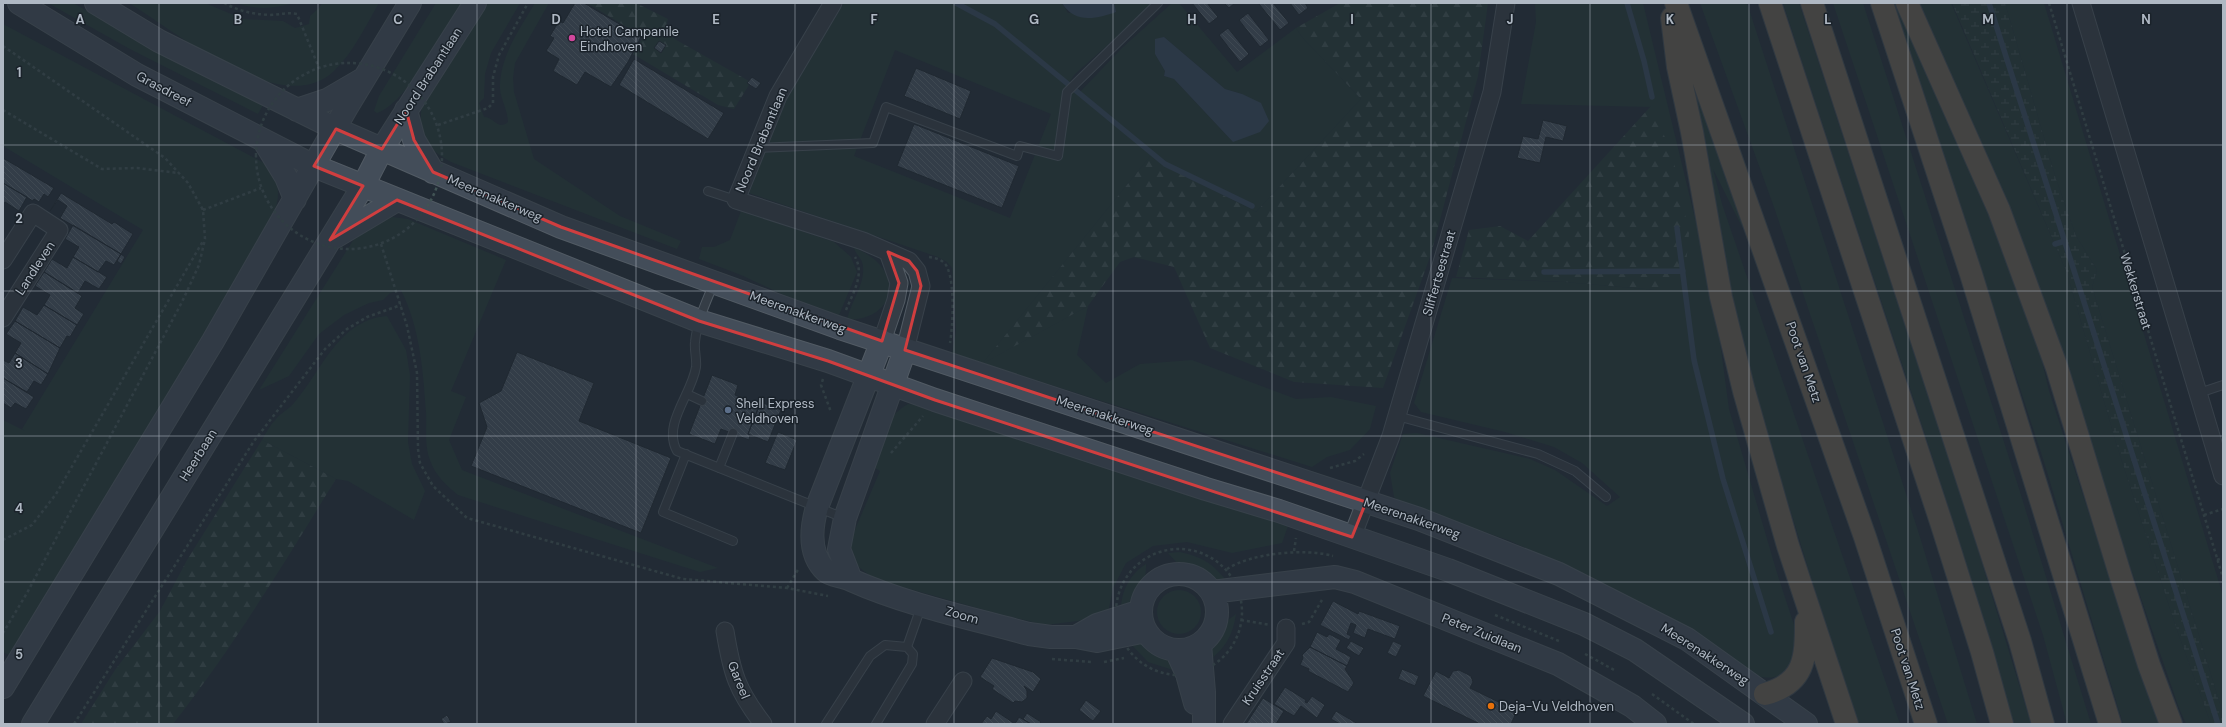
<svg xmlns="http://www.w3.org/2000/svg" width="2226" height="727" viewBox="0 0 2226 727" font-family="'DM Sans',sans-serif">
  <defs>
    <pattern id="forest-firs" width="22" height="20" patternUnits="userSpaceOnUse"><rect width="22" height="20" fill="#243837"/><path d="M5 1l3.5 6h-7zM16 11l3.5 6h-7z" fill="#415352"/></pattern>
    <pattern id="wetland-marsh" width="20" height="14" patternUnits="userSpaceOnUse"><rect width="20" height="14" fill="#243837"/><path d="M1 5h8M5 5V1M11 12h8M15 12V8" fill="none" stroke="#415352"/></pattern>
    <pattern id="building-back-hatch" width="6" height="6" patternUnits="userSpaceOnUse"><rect width="6" height="6" fill="#48535f"/><path d="M-1 5l2 2M0 0l6 6M5-1l2 2" fill="none" stroke="#606a74"/></pattern>
  </defs>
  <rect width="100%" height="100%" fill="#222b35"/>
  <path fill="#243837" fill-rule="evenodd" d="M48,3H73L157,50L263,105L258,114L128,48Z
    M129,3H205L243,19L283,21L295,28L309,24L310,16L319,8L322,3H379C366,25 353,53 334,71C282,121 175,31 129,3Z
    M236,3H294C273,9 257,10 236,3Z
    M436,3H462C445,31 407,103 377,113L374,111L379,96Z
    M484,3H520L491,53L485,74L484,98L479,103L484,117C494,117 498,131 508,122C508,111 501,100 500,89C499,57 520,29 535,3H549L515,63L513,78L514,92L534,159L620,216L681,241L677,249L451,162C426,148 417,136 422,106Z
    M844,3H1062L1068,13L1116,12L1114,3H1155L1075,74L1068,84L1079,93L1122,48L1172,3H1179L1237,72L1296,28L1303,38L1361,99L1256,212L1174,170L1152,154L983,363L1088,306L1077,355L1106,383L1140,364L1192,360L1296,399L1331,397L1376,406L1370,429L1350,450L1327,457L1312,467L952,354L956,331L952,268L947,262L938,257L749,193L785,100ZM1164,37L1225,89L1242,94L1233,142L1174,79L1164,76L1165,71L1155,54ZM895,50L1051,114L1010,218L854,156Z
    M1535,3H1643L1698,231L1717,320L1729,409L1777,573L1797,634L1793,666C1781,676 1773,680 1758,676L1611,587L1508,540L1404,505L1394,497L1390,473L1403,434L1417,433L1530,459L1555,470L1607,506L1620,497L1582,463L1554,447L1505,432L1421,412L1414,403L1452,278L1565,282L1657,290L1651,107L1521,104L1536,22Z
    M1700,3H1747L1919,534L1977,724H1948L1774,207Z
    M1783,3H1799L1967,514L2031,724H2014C1945,481 1860,243 1783,3Z
    M1833,3H1863L2021,495L2091,724H2067L2043,635Z
    M1894,3H1901L2027,298L2049,391L2142,677L2160,724H2123L2045,465Z
    M1918,3H1951L2067,273L2117,446L2177,630L2211,724H2186L2179,708L2026,265Z
    M2005,3H2044L2223,596V714L2092,287L2097,270L2076,236L2056,179Z
    M3,24L266,164C282,186 281,199 269,224L116,487L9,655L3,652V420L25,431L22,429L143,230L3,146Z
    M1686,62L1729,179L1743,229L1713,169L1722,204L1900,724H1856L1728,307Z
    M741,211L834,242L851,257L857,272L839,315L786,296L741,275L699,259L702,247H714L730,240Z
    M392,217L408,219L506,260L451,391L466,397L449,440L462,470L718,568L700,572L665,561L458,495C446,485 435,475 430,460C424,445 427,427 426,412C423,370 420,328 401,290L390,293L383,300L369,303L344,315L319,334L289,376L259,390L359,231L381,219Z
    M854,247C866,253 880,261 886,274C899,302 872,322 847,319C851,302 865,284 863,267C863,258 855,255 854,247Z
    M387,316L406,350L410,375L408,442L412,464L425,491L414,520L348,481L336,479L262,440C266,433 270,425 276,419C281,413 289,409 294,403C322,371 338,320 387,316Z
    M908,404L921,405L1288,526L1282,543L1232,553L1187,542L1153,546L1126,563L1113,588L1108,613L1078,621L1045,625L999,614L874,579L855,564L850,550L851,539L880,471L872,466C880,441 883,418 908,404Z
    M1180,552C1206,558 1214,565 1230,585H1222L1212,580L1203,574L1177,563L1168,553Z
    M1146,564C1147,583 1136,597 1121,610C1121,591 1130,574 1146,564Z
    M1157 612a22 22 0 1 1 44 0a22 22 0 1 1-44 0Z
    M1236,614C1233,636 1224,649 1208,662C1211,643 1219,625 1236,614Z
    M1127,640C1146,640 1168,654 1176,671L1148,662Z"/>
  <path fill="url(#forest-firs)" d="M587,3H636L668,19L664,33L749,81L747,83L749,85L734,109L718,105L633,54L643,37Z
    M1340,3H1488L1478,76L1431,254L1383,388L1294,382L1210,348L1174,267L1134,257L1120,262L1088,306L982,364L1152,154L1174,170L1256,212L1361,99L1303,38L1296,28Z
    M1651,106L1672,153L1689,233L1686,265L1657,290L1565,282L1456,277L1469,230L1500,226L1528,241Z
    M262,440L336,479C284,563 234,646 173,724H81L115,670L160,611L187,560Z"/>
  <path fill="url(#wetland-marsh)" d="M1952,3H2005L2056,179L2076,236L2097,270L2092,287L2223,714V724H2211L2177,630L2117,446L2067,273Z"/>
  <path fill="#36485b" d="M1062,3H1114L1116,12C1096,19 1075,24 1062,3Z
    M1164,37L1225,89L1242,94L1261,103L1269,121L1260,132L1233,142L1174,79L1164,76L1165,71L1155,54V39Z"/>
  <g fill="none" stroke-linecap="round" stroke-linejoin="round">
    <path stroke="#36485b" stroke-width="5.5" d="M956,3L995,24L1165,164L1252,206
      M1627,3L1644,61L1652,97
      M1989,3L2218,724
      M1677,228L1694,360L1723,479L1771,632
      M2055,244L2065,241
      M1544,272L1683,271"/>
  </g>
  <path fill="url(#building-back-hatch)" stroke="#1c242d" d="M575,3H584L641,37L628,62L611,87L585,72L577,85L553,71L559,59L546,51L554,38L550,36L559,21L563,23Z
    M1192,3H1207L1218,17L1209,24Z
    M1224,3H1235L1229,8Z
    M1260,3H1273L1289,23L1280,30L1259,4Z
    M1290,3H1305L1308,8L1299,15Z
    M1248,13L1269,40L1260,47L1239,20Z
    M1228,28L1249,54L1240,62L1219,35Z
    M659,41L666,45L661,53L654,48Z
    M634,59L724,113L708,139L619,85Z
    M916,68L971,91L960,119L904,96Z
    M752,77L761,83L756,89L747,83Z
    M1543,120L1567,126L1563,141L1546,137L1540,163L1517,158L1523,136L1538,139Z
    M914,124L1019,166L1002,208L897,166Z
    M3,158L54,188L48,197L44,194L39,202L34,199L33,201L3,183Z
    M3,183L27,197L19,211L5,202L3,205Z
    M61,193L112,224L114,222L133,234L121,254L60,218L67,206L58,200L50,211Z
    M73,225L121,254L114,265L106,261L98,272L73,257L79,247L65,239Z
    M121,254L125,257L121,264L117,261Z
    M73,257L107,277L99,289L85,281L78,293L44,272L52,259L67,268Z
    M44,272L82,296L75,308L84,314L77,325L44,305L50,295L35,286Z
    M44,305L77,325L70,337L67,336L60,348L15,321L23,307L37,315Z
    M15,321L60,348L48,374L15,353L21,343L6,334Z
    M517,352L594,383L579,421L671,458L641,533L471,466L487,427L479,403L501,391Z
    M15,353L48,374L41,385L34,381L27,392L3,378V360L9,363Z
    M712,375L738,385L735,395L759,405L748,434L750,435L749,440L721,429L715,444L689,434Z
    M3,378L34,397L26,409L15,403L11,408L3,403Z
    M761,402L781,410L768,442L748,434Z
    M778,432L797,440L785,470L765,463Z
    M1333,601L1358,614L1359,611L1400,626L1395,639L1368,629L1365,638L1353,633L1356,625L1351,623L1347,634L1351,636L1349,640L1320,625Z
    M1317,632L1327,637L1329,634L1341,640L1336,649L1351,657L1347,666L1310,647Z
    M1351,641L1364,648L1359,656L1346,648Z
    M1393,641L1402,645L1396,657L1387,653Z
    M1310,647L1347,666L1345,669L1354,683L1348,692L1308,671L1309,669L1300,665L1303,658L1302,655Z
    M992,658L1033,672L1041,679L1033,692L1024,686L1027,691V698L1022,702L1015,701L1013,703L992,689L994,686L980,677Z
    M1402,669L1419,676L1415,686L1398,679Z
    M1459,670L1471,676L1473,682L1470,688L1517,711L1511,724H1480L1423,696L1436,671L1449,678L1453,671Z
    M1285,687L1306,700L1305,702L1307,703L1312,696L1325,705L1317,718L1301,706L1294,716L1274,704Z
    M1263,698L1284,711L1276,724H1246Z
    M1086,700L1101,711L1093,721L1079,710Z
    M996,711L1015,724L1019,717L1031,724H981L987,716L991,719Z
    M1336,711L1358,724H1340L1331,719Z
    M1027,713L1041,722L1039,724H1031L1023,719Z
    M447,715L451,722L444,724L441,719Z"/>
  <g fill="none" stroke-linecap="round" stroke-linejoin="round">
    <g stroke="#525b64" stroke-width="10">
      <path id="lane" d="M757,148L873,143L886,107L1017,156L1020,146L1058,156L1067,92L1158,3
        M708,191L736,200
        M714,283C706,302 697,321 695,342C694,350 697,359 696,367C692,394 662,424 677,451L844,518
        M2199,393L2223,385
        M687,394L702,401
        M1397,416L1538,454L1575,471L1606,497
        M686,454L663,512L733,541
        M719,468L733,433
        M907,647L921,607
        M826,724L870,656L885,645L907,647L913,654L912,664L876,724"/>
    </g>
    <g stroke="#525b64" stroke-width="19">
      <path id="street" d="M833,3L778,96L736,200L863,241L909,261L917,271L921,286L905,350
        M2081,3L2223,476
        M3,260L33,213L59,230L3,318
        M882,341L896,300L899,283L888,252
        M1352,537L1391,436L1492,92L1506,3
        M725,631C732,674 737,690 763,724
        M935,724L963,681
        M1232,724L1286,643V628"/>
    </g>
    <g stroke="#525b64" stroke-width="24">
      <path id="secondary" d="M19,3L137,75L314,166L699,321L828,361L935,400L1206,489L1279,511L1448,570L1584,624L1635,650L1743,724
        M96,3L159,41L336,129L561,227L840,328L1419,519L1559,574L1687,639L1806,724
        M297,110L327,100L363,79
        M406,110L414,140L433,172
        M264,141L286,177L295,199
        M335,237L397,200
        M882,341L817,507C811,528 808,554 826,571C831,576 844,576 851,580C907,605 970,618 1029,634L1051,637H1076L1097,641L1146,631
        M1141 612a38 38 0 1 1 76 0a38 38 0 1 1-76 0Z
        M851,580L839,549L845,518L905,350
        M1212,592L1335,577L1355,582L1558,664L1632,706L1655,724
        M1076,637L1097,625L1141,611
        M1200,644L1204,692V724
        M1176,650L1187,674L1195,703
        M3,687L213,341L347,107L410,3
        M33,724L363,186L382,149L475,3"/>
    </g>
    <g stroke="#3f4851" stroke-width="24">
      <path id="highway" d="M1676,3L1865,537L1926,724
        M1770,3L1942,525L1982,652L2002,724
        M1812,3L2020,641L2043,724
        M1882,3L1971,274L2110,724
        M1907,3L1999,210L2057,368L2120,574L2149,665L2171,724
        M1672,18L1678,67L1692,132L1721,297L1744,391L1788,546L1847,724
        M1765,694C1805,683 1806,658 1806,622"/>
    </g>
    <path stroke="#415354" stroke-width="2.5" stroke-dasharray="3 3" stroke-linecap="butt" d="M224,3C239,11 252,14 269,15C279,15 287,12 297,14L319,68
      M2049,3L2223,578
      M3,46L165,158L188,183L203,210L205,239L199,265L182,302L27,593L3,633
      M3,110L102,169L137,168L178,173
      M438,125L488,108L493,103V77L499,55L528,3
      M203,210L261,188
      M381,244L407,326L417,373L418,449L420,463L433,486L467,518L683,579L787,588L828,596
      M929,257C936,258 944,260 947,267C955,283 953,325 950,343
      M846,310C853,293 865,274 855,257
      M823,379L821,385L831,412
      M891,453L923,416
      M1330,468L1355,461L1364,454
      M2204,515L2223,509
      M3,540L32,525L56,494L203,241
      M1116 612a63 63 0 1 1 126 0a63 63 0 1 1-126 0Z
      M1294,551L1296,538
      M2217,560L2223,558
      M1227,569C1251,553 1306,548 1333,556
      M787,588L799,568
      M1495,615L1559,641
      M1241,620L1270,625
      M1302,624L1309,622L1322,600
      M1585,654L1616,671
      M1052,659L1091,662
      M1104,662L1124,658
      M1652,694L1694,724
      M74,724L254,441L325,349L347,329L367,317L401,305"/>
    <use href="#lane" stroke="#353d46" stroke-width="8"/>
    <use href="#street" stroke="#353d46" stroke-width="17"/>
    <use href="#secondary" stroke="#434d59" stroke-width="22"/>
    <use href="#highway" stroke="#6b6052" stroke-width="22"/>
    <path stroke="#415354" stroke-width="2.5" stroke-dasharray="3 3" stroke-linecap="butt" d="M256 156a93 93 0 1 1 186 0a93 93 0 1 1-186 0Z"/>
  </g>
  <path d="M0 0H2226V727H0ZM406,110L414,140L433,172L561,227L882,341L899,283L888,252L909,261L917,271L921,286L905,350L1366,502L1352,537L935,400L828,361L699,321L397,200L330,240L363,186L314,166L336,129L382,149Z" fill="#222b35" fill-opacity=".55" fill-rule="evenodd"/>
  <path fill="none" stroke="#d03e3f" stroke-width="3" stroke-linejoin="round" d="M406,110L414,140L433,172L561,227L882,341L899,283L888,252L909,261L917,271L921,286L905,350L1366,502L1352,537L935,400L828,361L699,321L397,200L330,240L363,186L314,166L336,129L382,149Z"/>
  <path fill="none" stroke="#afb8c3" stroke-width="1" stroke-opacity="0.55" d="M159,3V724M318,3V724M477,3V724M636,3V724M795,3V724M954,3V724M1113,3V724M1272,3V724M1431,3V724M1590,3V724M1749,3V724M1908,3V724M2067,3V724M3,145H2223M3,291H2223M3,436H2223M3,582H2223"/>
  <circle fill="#d1479c" stroke="#1a222a" stroke-width="1.5" cx="572" cy="38" r="4"/>
  <circle fill="#5c6f8a" stroke="#1a222a" stroke-width="1.5" cx="728" cy="410" r="4"/>
  <circle fill="#e8710a" stroke="#1a222a" stroke-width="1.5" cx="1491" cy="706" r="4"/>
  <g text-anchor="middle" dominant-baseline="central" stroke-width="3" stroke-linejoin="round" paint-order="stroke">
    <g font-size="13" fill="#afb8c3" stroke="#1a222a" text-anchor="start">
      <text x="580" y="31">Hotel Campanile<tspan x="580" dy="15">Eindhoven</tspan></text>
      <text x="736" y="403">Shell Express<tspan x="736" dy="15">Veldhoven</tspan></text>
      <text x="1499" y="706">Deja-Vu Veldhoven</text>
    </g>
    <g font-size="13" fill="#afb8c3" stroke="#1a222a">
      <text transform="translate(428 76) rotate(-57)">Noord Brabantlaan</text>
      <text transform="translate(164 89) rotate(28)">Grasdreef</text>
      <text transform="translate(761 140) rotate(-67)">Noord Brabantlaan</text>
      <text transform="translate(495 198) rotate(23)">Meerenakkerweg</text>
      <text transform="translate(35 268) rotate(-57)">Landleven</text>
      <text transform="translate(1439 273) rotate(-74)">Sliffertsestraat</text>
      <text transform="translate(2136 291) rotate(73)">Wekkerstraat</text>
      <text transform="translate(798 312) rotate(20)">Meerenakkerweg</text>
      <text transform="translate(1804 362) rotate(71)">Poot van Metz</text>
      <text transform="translate(1105 415) rotate(18)">Meerenakkerweg</text>
      <text transform="translate(198 455) rotate(-58)">Heerbaan</text>
      <text transform="translate(1412 518) rotate(19)">Meerenakkerweg</text>
      <text transform="translate(962 615) rotate(16)">Zoom</text>
      <text transform="translate(1482 633) rotate(22)">Peter Zuidlaan</text>
      <text transform="translate(1705 654) rotate(33)">Meerenakkerweg</text>
      <text transform="translate(1908 669) rotate(72)">Poot van Metz</text>
      <text transform="translate(1263 677) rotate(-56)">Kruisstraat</text>
      <text transform="translate(739 680) rotate(68)">Gareel</text>
    </g>
  </g>
  <g font-size="13" text-anchor="middle" font-weight="bold" fill="#afb8c3" stroke="#1a222a" stroke-width="3" stroke-linejoin="round" paint-order="stroke">
    <text x="80" y="24">A</text>
    <text x="238" y="24">B</text>
    <text x="398" y="24">C</text>
    <text x="556" y="24">D</text>
    <text x="716" y="24">E</text>
    <text x="874" y="24">F</text>
    <text x="1034" y="24">G</text>
    <text x="1192" y="24">H</text>
    <text x="1352" y="24">I</text>
    <text x="1510" y="24">J</text>
    <text x="1670" y="24">K</text>
    <text x="1828" y="24">L</text>
    <text x="1988" y="24">M</text>
    <text x="2146" y="24">N</text>
    <text x="19" y="77">1</text>
    <text x="19" y="223">2</text>
    <text x="19" y="368">3</text>
    <text x="19" y="513">4</text>
    <text x="19" y="659">5</text>
  </g>
  <rect width="2226" height="727" fill="none" stroke="#afb8c3" stroke-width="8"/>
</svg>
